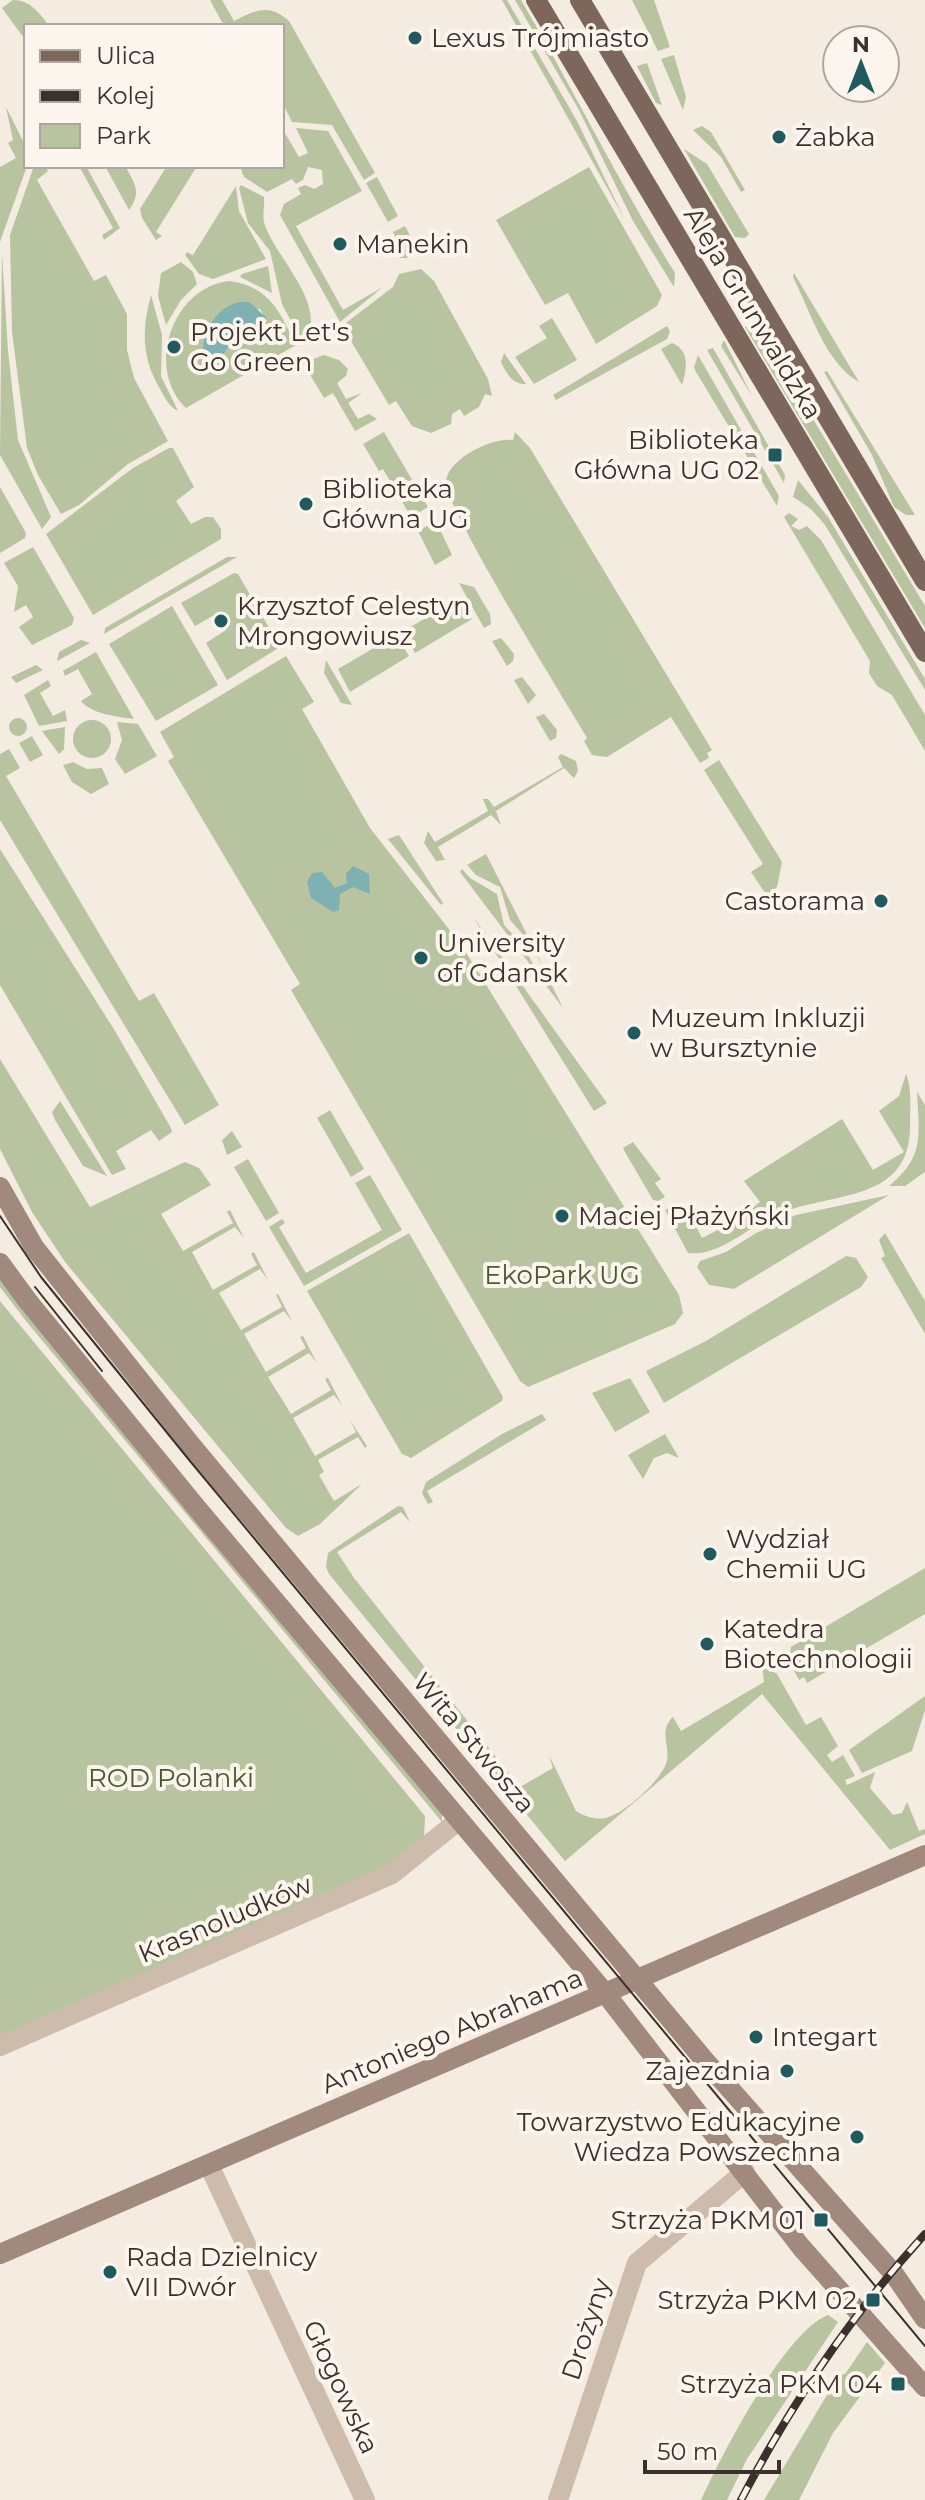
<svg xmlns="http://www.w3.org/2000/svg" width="925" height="2500" viewBox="0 0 925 2500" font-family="Montserrat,sans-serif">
  <rect width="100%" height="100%" fill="#f4ebe1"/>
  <path fill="#b8c4a0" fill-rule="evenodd" d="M13,0C30,0 40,13 49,26H26V41L2,8Z
    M210,0H222L234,21C256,10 269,3 289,21L375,173L364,180L332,125L292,122L282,102V26H224Z
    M502,0H507L577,121L624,218Z
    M515,0H521C574,90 619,184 675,273L674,287L633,221L579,110Z
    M632,0H654L670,47L658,51Z
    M674,55L686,97L683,110L661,59Z
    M647,63L662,105L656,103L637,66Z
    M6,107L26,147L27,166L0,242V167L16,158L8,143L13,140Z
    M702,126L711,132L745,190L741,192L721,157L693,130Z
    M282,128L299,157L308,153L296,128L328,131L362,191L296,226L343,310L383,287L340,322L280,215L284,204L301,194L298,188L305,185L314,189L323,184L322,170L308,167L303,180L296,184L292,179L267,192L244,177L241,169L282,166Z
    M684,149L707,164L749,234L745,238L735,237Z
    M34,166H45L48,171L37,180L94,281L106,275L127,314V350L134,378L168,441L128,464L79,505L61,514L38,475L27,448L12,332L10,235Z
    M79,166H86L120,228L104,240L102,235L113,228Z
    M105,166H125C135,184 142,192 129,210Z
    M167,166H197L156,232L162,236L156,240L142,218L140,209Z
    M589,167L662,295L657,306L596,344L568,293L545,305L496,220Z
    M377,177L398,216L388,222L366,183Z
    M241,185L264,197C265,208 261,217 266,228C278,259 332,312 302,342L282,304L270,251L248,223L239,188Z
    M236,186L239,211L266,259L213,279L199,274L185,255L187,252L193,255Z
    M405,226L416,247L407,258H400L390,245L395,236L393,232Z
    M2,253L8,351L18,440L51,517L42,529L0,455Z
    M181,262L193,272L197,284L181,300L166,325L158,296L161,273Z
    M268,266L272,293L240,277L242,274Z
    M421,269L434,281L488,379L492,396L485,394L479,407L464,416L460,409L452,414L451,424L431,433L412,426L396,401L389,405L342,326L393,287L399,274Z
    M794,273L859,382C825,363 810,310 793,277Z
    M230,281C270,287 280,312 296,345L186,408C144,368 173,286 230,281ZM260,309L267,321L242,342L232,341L209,357L205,353L206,332L218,314Z
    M151,295L162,335L161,376L178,411C168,406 164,396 159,387C141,356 142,328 151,295Z
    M552,318L577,360L534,384L515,357L547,338L539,326Z
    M755,322L925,606V628L745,327Z
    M667,326L670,331L667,339L556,400L553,395Z
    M724,340L752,396L721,346Z
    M672,343C690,350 687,369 682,385L661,349Z
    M713,348L785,475L784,483L707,350Z
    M504,353L526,384C512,384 507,374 501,362Z
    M324,355L339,360L348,369L346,376L337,383L346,399L362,393L348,403L358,419L369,414L377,419L355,431L333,393L324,398L303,363Z
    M698,355L779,496L777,506L696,372L694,367Z
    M827,371L915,515H906L894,507L872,455L824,372Z
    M384,432L428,507L411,517L383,469L379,471L363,444Z
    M515,432L530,448L712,750L707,753L709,758L700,763L671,717L607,757L592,755L584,741L587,738C566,702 445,508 446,482C447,459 492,437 513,440Z
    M169,448H173L194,487L176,501L191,524L205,517H213L221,529V539L93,615L46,534L133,468Z
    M798,480L828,517L925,679V690L825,525L811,509L793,497Z
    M0,487L26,533L25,538L0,553Z
    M789,513L798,519L791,526L799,530L807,526L821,540L925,715V751L892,695L877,686L869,673L870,661L784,517Z
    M436,521L452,555L435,565L418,531Z
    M33,547L74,618L72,625L32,645L19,627L33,617L26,605L14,612L18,586L4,563Z
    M227,557H237L104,634L105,628Z
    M234,573L238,574L280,647L227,680L206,643L226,630L228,620L216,614L195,626L181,603Z
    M459,583L474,587L490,614L491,624L484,628Z
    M460,598L472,619L415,653L402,632Z
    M172,606L218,685L156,721L109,644Z
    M396,635L409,656L350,692L338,669Z
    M501,638L514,654L513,661L507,666L492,641Z
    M81,640L90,643L57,661L59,652Z
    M96,652L134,719C118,717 91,714 81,701L92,694L78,669L65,676L63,671Z
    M286,656L314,702L302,709L370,828L462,946L679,1295L683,1313L675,1324L528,1387L520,1381L291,990L300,984L168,761L174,757L160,732Z
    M326,660L352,705L341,703L324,673Z
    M36,665L43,670L16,683L11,677Z
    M522,677L536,695L528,704L514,680Z
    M48,680L51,686L40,693L53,716L65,710L67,721L39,726L24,695Z
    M544,714L557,730L556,738L550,741L536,717Z
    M9 727a9 9 0 1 1 18 0a9 9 0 1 1-18 0Z
    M73 739a19 19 0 1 1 38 0a19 19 0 1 1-38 0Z
    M117,722L138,724L157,756L125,774L115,759L122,740Z
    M65,727L64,749L59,754L42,731Z
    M32,736L43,755L30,762L19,743Z
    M9,749L20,768L6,776L139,1001L154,993L219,1105L185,1125L0,820V754Z
    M561,754L576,761L578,771L574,778L564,768L496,811L501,825L491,815L438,847L445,860L436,861L424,843L428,831L435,842L488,811L483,799H488L494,807L563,767L558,757Z
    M719,760L782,862L777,887L767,896L751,872L763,864L704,770Z
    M73,762L87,769L102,768L109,784L91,794L72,782L63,765Z
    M399,835L443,903L441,905L388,839Z
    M0,849L115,1031L171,1128L172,1132L159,1141L151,1130L116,1151L126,1169L112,1175L0,985Z
    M486,854L545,970L527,939L510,920L500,887L476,875L467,865Z
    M462,869L470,878L497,894L504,925L523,945L537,972L551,984L563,1008L460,872Z
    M473,917L607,1103L594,1111Z
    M0,1059L90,1207L185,1162L199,1168L211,1185L161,1214L183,1251L233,1223L227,1212L230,1210L244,1238L235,1227L192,1252L213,1290L257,1265L251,1254L254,1252L268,1280L260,1269L219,1293L241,1330L282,1307L276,1295L278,1294L292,1321L284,1311L244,1334L266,1372L306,1348L300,1337L303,1336L317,1363L309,1353L268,1377L291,1414L331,1390L325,1379L328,1378L342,1405L334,1395L293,1418L315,1456L356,1432L350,1420L367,1446L365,1448L358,1437L318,1460L324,1472L319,1475L334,1501L362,1484L320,1524L298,1536L286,1528L65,1262L32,1212L0,1149Z
    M906,1074C912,1087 910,1108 910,1123C912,1204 832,1191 778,1214C749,1226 720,1257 688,1253L665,1210L671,1207L680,1221L690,1215L702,1238L732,1223L760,1202L744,1181L842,1119L873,1170L904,1152L879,1111L899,1096Z
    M917,1092L925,1105V1172L905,1186H889C925,1156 919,1136 917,1092Z
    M60,1101L107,1176L83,1166L55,1120L52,1112Z
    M330,1110L364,1169L351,1177L317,1118Z
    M232,1131L242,1147L227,1155L222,1140Z
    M633,1142L661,1179L655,1183L665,1197L658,1201L653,1200L625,1152L623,1148Z
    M248,1159L279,1213L266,1221L234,1167Z
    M370,1175L402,1230L304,1286L269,1227L282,1219L285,1223L279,1227L306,1273L382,1230L355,1183Z
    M889,1195L734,1289L709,1285L697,1267L700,1261L726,1252L756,1233L796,1215Z
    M409,1233L503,1397L502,1401L411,1458L402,1454L307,1291Z
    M885,1233L925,1301V1334L881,1258L885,1256L879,1240Z
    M846,1256L856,1258L868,1277L861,1287L664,1403L646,1371L706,1341Z
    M0,1278L442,1813V1822L26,1321L0,1287Z
    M0,1301L425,1816L424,1838L383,1871L0,2040Z
    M630,1378L650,1412L615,1432L592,1393Z
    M542,1414L546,1420L427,1491L433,1502L428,1504L422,1493L426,1482L502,1434Z
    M665,1434L679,1458L667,1453L654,1458L643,1479L628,1455Z
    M398,1506L403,1507L410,1522L401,1512L337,1552L354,1578L520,1787L553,1768L549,1755L576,1811C586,1817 595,1820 606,1818C625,1813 659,1782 666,1764C672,1747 657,1732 673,1717L681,1731L764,1682L762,1665L777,1674L806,1725L821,1717L838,1746L827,1755L832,1762L843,1755L855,1776L845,1780L847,1785L875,1772L870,1788L893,1815L902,1813L907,1802L919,1831L925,1829V1834L890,1850L762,1694L565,1861L329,1574L326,1567L328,1553Z
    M925,1568V1614L807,1683L804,1677L799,1680L789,1662L791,1647Z
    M925,1696V1710L912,1751L862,1773L849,1750Z
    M828,2315L838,2322L747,2459L727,2500H701C721,2456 785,2331 828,2315Z
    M867,2342L885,2363L833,2433L799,2500H764L839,2375L845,2374Z"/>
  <path fill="#7fb0b2" d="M249,302L266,317L264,334L255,341H232L222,356L214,360L203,348C204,325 224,299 249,302Z
    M353,866L369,874L370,894L353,887L340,894L339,910L333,912L311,898L307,882L312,873L322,872L335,888L347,883L346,874Z"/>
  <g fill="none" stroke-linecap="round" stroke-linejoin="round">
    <path stroke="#cdbbac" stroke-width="20" d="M0,2046L392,1874L458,1821
      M209,2165L365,2500
      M558,2500L637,2263L745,2172"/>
    <path stroke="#a18a7d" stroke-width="20" d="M0,1187L34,1247L191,1445L706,2062L894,2274L925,2319
      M0,1263L27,1300L196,1507L605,1993L801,2247L925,2387
      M0,2254L925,1855"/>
    <path stroke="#7d675c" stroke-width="20" d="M536,0L925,652
      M580,0L925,581"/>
    <path stroke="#3b302b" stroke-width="2" d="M0,1216L41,1277L190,1461L925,2346
      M35,1287L102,1371"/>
    <g stroke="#3b302b" stroke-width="8">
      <path id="rail" d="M741,2500C791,2404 852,2314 925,2234"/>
    </g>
    <use href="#rail" stroke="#fbf5ee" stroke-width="5" stroke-dasharray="15" stroke-linecap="butt"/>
  </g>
  <g fill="#1f5a5e" stroke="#fbf5ee" stroke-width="3">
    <circle cx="415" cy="38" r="8"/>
    <circle cx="779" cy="137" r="8"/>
    <circle cx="340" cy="244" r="8"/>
    <circle cx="174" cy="347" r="8"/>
    <rect x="767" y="447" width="16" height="16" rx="4"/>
    <circle cx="306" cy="504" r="8"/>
    <circle cx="221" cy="621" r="8"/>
    <circle cx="881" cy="901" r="8"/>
    <circle cx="421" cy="958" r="8"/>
    <circle cx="634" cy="1033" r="8"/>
    <circle cx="562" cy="1216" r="8"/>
    <circle cx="710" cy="1554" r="8"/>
    <circle cx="707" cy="1644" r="8"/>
    <circle cx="756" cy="2037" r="8"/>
    <circle cx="787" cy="2071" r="8"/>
    <circle cx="857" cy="2137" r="8"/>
    <rect x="813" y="2212" width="16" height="16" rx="4"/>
    <circle cx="110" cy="2272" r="8"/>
    <rect x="865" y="2292" width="16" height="16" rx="4"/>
    <rect x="890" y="2376" width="16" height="16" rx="4"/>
  </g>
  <g text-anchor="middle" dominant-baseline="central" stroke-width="8" stroke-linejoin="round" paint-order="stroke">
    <g font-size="26" fill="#3b302b" stroke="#fbf5ee" text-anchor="start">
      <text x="431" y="38">Lexus Trójmiasto</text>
      <text x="795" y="137">Żabka</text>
      <text x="356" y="244">Manekin</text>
      <text x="190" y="332">Projekt Let's<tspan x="190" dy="30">Go Green</tspan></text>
      <text x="759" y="440" text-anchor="end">Biblioteka<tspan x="759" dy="30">Główna UG 02</tspan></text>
      <text x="322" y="489">Biblioteka<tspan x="322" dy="30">Główna UG</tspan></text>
      <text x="237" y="606">Krzysztof Celestyn<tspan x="237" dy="30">Mrongowiusz</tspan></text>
      <text x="865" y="901" text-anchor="end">Castorama</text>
      <text x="437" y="943">University<tspan x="437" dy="30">of Gdansk</tspan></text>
      <text x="650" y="1018">Muzeum Inkluzji<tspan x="650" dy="30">w Bursztynie</tspan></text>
      <text x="578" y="1216">Maciej Płażyński</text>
      <text x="726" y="1539">Wydział<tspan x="726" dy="30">Chemii UG</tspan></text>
      <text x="723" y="1629">Katedra<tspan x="723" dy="30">Biotechnologii</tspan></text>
      <text x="772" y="2037">Integart</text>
      <text x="771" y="2071" text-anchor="end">Zajezdnia</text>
      <text x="841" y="2122" text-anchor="end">Towarzystwo Edukacyjne<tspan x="841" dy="30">Wiedza Powszechna</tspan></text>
      <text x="805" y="2220" text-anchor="end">Strzyża PKM 01</text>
      <text x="126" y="2257">Rada Dzielnicy<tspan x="126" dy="30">VII Dwór</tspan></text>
      <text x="857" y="2300" text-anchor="end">Strzyża PKM 02</text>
      <text x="882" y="2384" text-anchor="end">Strzyża PKM 04</text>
    </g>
    <g font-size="26" fill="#3b302b" stroke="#fbf5ee">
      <text transform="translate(753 313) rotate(59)">Aleja Grunwaldzka</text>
      <text transform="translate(474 1743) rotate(50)">Wita Stwosza</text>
      <text transform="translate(225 1919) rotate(-23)">Krasnoludków</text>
      <text transform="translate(452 2031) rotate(-23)">Antoniego Abrahama</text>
      <text transform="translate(586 2329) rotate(-72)">Drożyny</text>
      <text transform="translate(341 2387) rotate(65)">Głogowska</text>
    </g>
    <g font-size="26" fill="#4a5a2e" stroke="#fbf5ee">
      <text x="562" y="1275">EkoPark UG</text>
      <text x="171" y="1778">ROD Polanki</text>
    </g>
  </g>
  <rect x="24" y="24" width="260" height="144" fill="#fbf5ee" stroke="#aea6a0" stroke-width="2"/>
  <rect x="40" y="50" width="40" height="12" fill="#7d675c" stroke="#aea6a0" stroke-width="2"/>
  <text x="96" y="64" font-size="24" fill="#3b302b">Ulica</text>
  <rect x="40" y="90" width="40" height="12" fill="#3b302b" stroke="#aea6a0" stroke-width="2"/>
  <text x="96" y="104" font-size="24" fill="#3b302b">Kolej</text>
  <rect x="40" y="124" width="40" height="24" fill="#b8c4a0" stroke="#aea6a0" stroke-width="2"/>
  <text x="96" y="144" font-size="24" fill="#3b302b">Park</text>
  <g transform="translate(861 64)"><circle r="38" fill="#fbf5ee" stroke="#aea6a0" stroke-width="2"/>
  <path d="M0-6L14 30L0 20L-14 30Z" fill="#1f5a5e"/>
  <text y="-12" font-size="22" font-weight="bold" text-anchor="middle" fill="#3b302b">N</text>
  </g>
  <path d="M645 2460v12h134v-12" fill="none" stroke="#3b302b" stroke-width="4"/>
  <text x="657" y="2460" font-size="24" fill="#3b302b" stroke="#fbf5ee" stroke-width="6" paint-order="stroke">50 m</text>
</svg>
